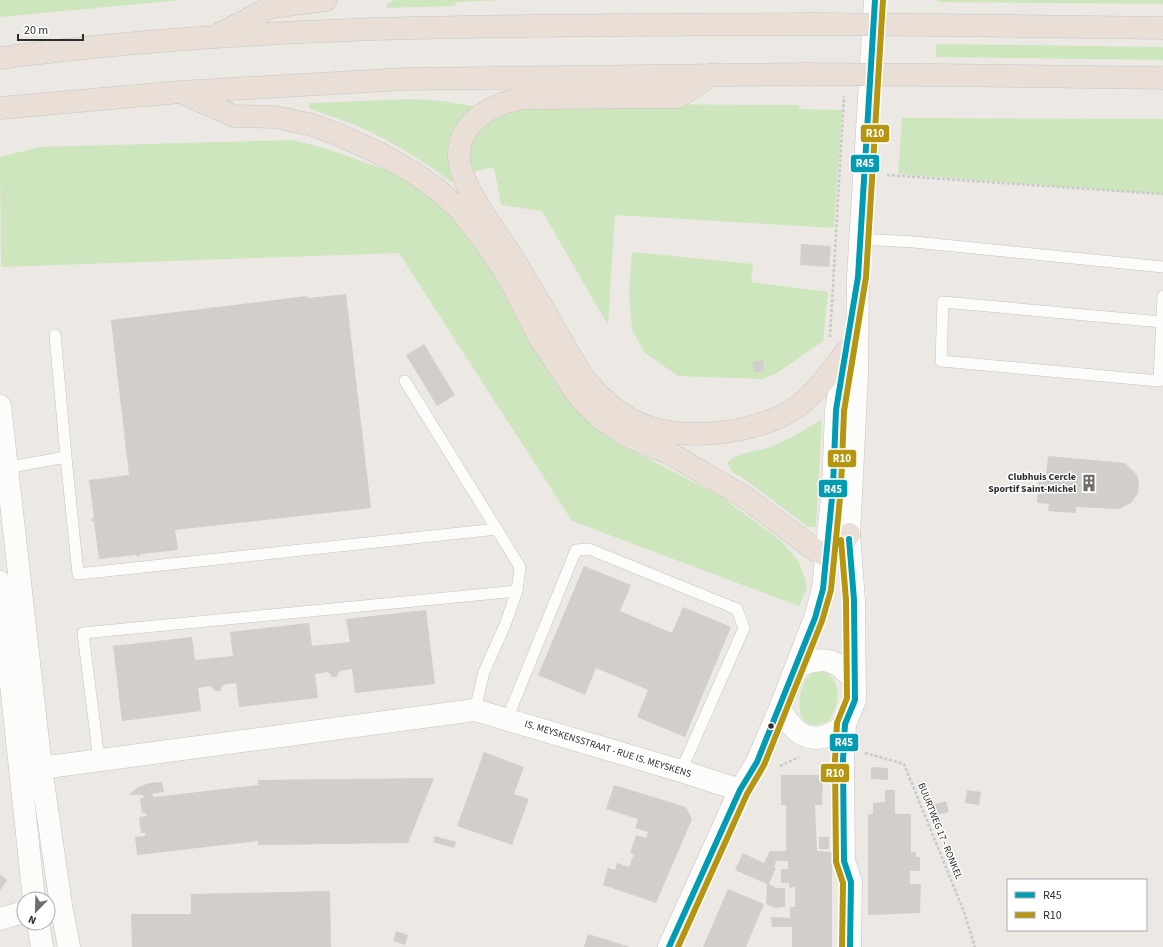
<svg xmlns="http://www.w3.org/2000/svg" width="1163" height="947" viewBox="0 0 1163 947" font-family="'Source Sans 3',sans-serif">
  <rect width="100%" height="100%" fill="#ece8e4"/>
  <path fill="#cee6be" d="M0,0H181L0,17Z
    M394,0H505L456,2L455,6L387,8V4Z
    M937,0H1163V4L937,2Z
    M936,44L1163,47V60L936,57Z
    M414,99L442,101L473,106L468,112L449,163L453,181L451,182C422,160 393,142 360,127C344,120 327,116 311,109L309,106L311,103Z
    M610,104L799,105V109L842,110L834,228L615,215L608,325L542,211L501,205L494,167L468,173L469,142L485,121L520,107Z
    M902,118L1163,119V194L898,174Z
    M292,140L324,148L398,174L426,194L446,211L478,249L503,289L550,375L572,405L620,444L720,496L780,540L799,562L806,581L807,588L799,606L572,521L399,253L1,267L0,157L40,147Z
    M632,252L753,264L751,282L828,292L823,341L777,373L762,379L678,376L644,352L632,329L629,292Z
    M822,419L816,527H808L742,477L733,473L727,463C737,452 756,452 770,447C788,440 805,430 822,419Z
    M821,671C844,676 840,709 827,722C791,738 795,684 812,673C815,672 819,671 821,671Z"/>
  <path fill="#d1cecb" d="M801,244L831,246L829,267L800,265Z
    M346,294L371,508L175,530L178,550L141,554L138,557L136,555L99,559L94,522L91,520L94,517L89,480L129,475L111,320L307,296L308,298Z
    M424,344L455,395L437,406L406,355Z
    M763,360L764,371L754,372L752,362Z
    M1048,456L1125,463L1137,475L1139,485L1138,493L1131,503L1119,509L1076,507V513L1048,511L1049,504L1037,503L1039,474L1046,475Z
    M584,566L631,585L620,611L672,633L683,607L731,627L685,737L637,717L648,690L596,668L585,695L538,675Z
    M426,610L435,684L355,693L352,669L339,671L337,677H332L328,672L315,674L318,698L239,707L236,683L223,685L220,691H215L211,686L198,688L201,711L122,721L113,646L192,637L195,660L233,656L230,632L309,623L312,646L350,642L346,619Z
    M484,752L524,767L514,794L529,799L512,845L457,826Z
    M871,767L888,768V780L871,779Z
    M781,775H823L822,805H815L817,851L832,852V947H792V927H772L771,917L790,918V907H795V887L789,888V883H781V869H788V861H776L774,867L776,868L769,884L776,888H785V907L776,908L766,904L767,884L735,870L743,853L764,863L770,851H786V805H781Z
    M434,778L408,843L258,845V841L137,855L135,837L145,836V833H141L139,817L146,816V813H142L140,798H144L143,795H129L137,788L149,783L162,782L164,792L152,794L154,797L258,785V780Z
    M614,785L686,807L692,819L656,903L603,885L608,868L615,870L617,863L629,867L634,854L630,853L636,835L646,838L648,832L635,828L638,819L606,809Z
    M885,790H895V814H911V852H916V857H920V871H910V884H921L920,913L868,915V814H873V803L885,802Z
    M967,790L981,792L979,805L965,803Z
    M946,801L949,812L937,815L935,804Z
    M435,836L456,842L454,848L433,842Z
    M819,837H829V849H819Z
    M0,874L7,880L0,891Z
    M728,889L764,904L746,947H703Z
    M330,891L331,947H132L131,914H191V894Z
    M396,931L408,935L405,945L393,941Z
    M588,934L630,947H584Z"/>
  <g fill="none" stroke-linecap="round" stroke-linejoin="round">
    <g stroke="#c5c4c5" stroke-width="12">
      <path id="lane" d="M860,239L914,242L1163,267
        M1162,322L943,302L941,361L1159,381L1163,296
        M55,335L66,457
        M405,381L520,567L517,591L505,625L484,672L475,710
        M5,468L66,457L78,574L497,529
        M507,719L576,550L589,549L737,609L744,628L681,771
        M99,760L83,633L517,591"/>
    </g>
    <g stroke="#c5c4c5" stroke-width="23">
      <path id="street" d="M41,768L475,710L681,771L740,790
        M0,919L24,912"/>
    </g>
    <g stroke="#c5c4c5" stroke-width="23">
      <path id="secondary" d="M0,406L41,768L61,905L69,947
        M0,582L34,899
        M796,668C822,654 838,659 855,682
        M780,708C795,738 817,749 845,724
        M38,923L42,947
        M669,947L740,790L757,762L780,708L815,618L823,589L833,487L836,410L846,353
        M850,947L851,882L844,861L843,760L845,724L855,700L854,600L849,534L857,375L858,277L875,0"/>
    </g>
    <g stroke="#c6c5c4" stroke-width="23">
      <path id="highway" d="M936,25L1163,28
        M221,33L272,7L326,0
        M0,58C268,22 539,26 809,24
        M713,74L678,97L525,98C496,102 461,119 459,153C457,185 499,234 516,263C531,288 546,313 560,338C569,353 577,370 588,383C605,404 633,425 659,430C699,439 753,432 789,412C813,398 830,373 846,352
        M936,75L1163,78
        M180,92L234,116L275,117L309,124L339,135L379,153L414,173L438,190L461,211L487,245L507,275L539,337L579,397L600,418L629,437L671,454L746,498L815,550L825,555C837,550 843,545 849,534
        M0,108L180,92L405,79L803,74"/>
    </g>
    <path stroke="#c9c9c8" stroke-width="2.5" stroke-dasharray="3 2" stroke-linecap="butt" d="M887,175L1163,194
      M830,337L844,96
      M865,753L904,764L964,912L975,947
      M780,766L799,757"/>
    <use href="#lane" stroke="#fcfcfb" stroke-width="11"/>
    <use href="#street" stroke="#fcfcfb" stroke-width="22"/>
    <use href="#secondary" stroke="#fcfcfb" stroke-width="22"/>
    <use href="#highway" stroke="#eadfd6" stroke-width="22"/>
    <g stroke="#c6c5c4" stroke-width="23" stroke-linecap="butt">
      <path id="highway-bridge" d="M809,24L936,25
        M803,74L936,75"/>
    </g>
    <use href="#highway-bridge" stroke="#eadfd6" stroke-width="22"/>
    <g stroke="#fff" stroke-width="9">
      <path id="bus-1" d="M849,539L854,600L855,700L845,724L843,760L844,861L851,882L850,947
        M669,947L740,790L757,762L815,618L823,589L833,487L836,410L858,277L875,0"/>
    </g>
    <g stroke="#fff" stroke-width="9">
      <path id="bus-2" d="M841,540L846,600L847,698L837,723L835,760L836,862L843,883L842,947
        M678,947L747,794L764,765L822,621L831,590L841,488L844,411L866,277L883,0"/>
    </g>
    <use href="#bus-1" stroke="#009cb4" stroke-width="6"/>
    <use href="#bus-2" stroke="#b69510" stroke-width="6"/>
  </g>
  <defs>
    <g id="building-bare" transform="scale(1.38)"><path d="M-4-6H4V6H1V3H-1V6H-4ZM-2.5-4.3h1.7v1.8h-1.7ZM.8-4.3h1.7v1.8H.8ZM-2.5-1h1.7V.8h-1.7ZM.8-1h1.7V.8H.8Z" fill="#706f6e" stroke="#fff" stroke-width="2.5" paint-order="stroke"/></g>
  </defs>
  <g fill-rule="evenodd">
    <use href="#building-bare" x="1089" y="483"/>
  </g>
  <circle fill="#2e2e2e" stroke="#fff" stroke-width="1.5" cx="771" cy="726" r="3.5"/>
  <g text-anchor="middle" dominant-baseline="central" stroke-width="3" stroke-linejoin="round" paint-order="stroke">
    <g font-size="10" font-weight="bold" fill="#2e2e2e" stroke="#fff" text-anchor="end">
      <text x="1076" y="477">Clubhuis Cercle<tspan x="1076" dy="12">Sportif Saint-Michel</tspan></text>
    </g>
    <g font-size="10" fill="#2e2e2e" stroke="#fff">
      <text transform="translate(608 749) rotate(17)">IS. MEYSKENSSTRAAT - RUE IS. MEYSKENS</text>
      <text transform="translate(940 831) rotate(68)">BUURTWEG 17 - RONKEL</text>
    </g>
  </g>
  <g stroke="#fff" stroke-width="1.5">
    <rect x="860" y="124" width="30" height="19" rx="4" fill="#b69510"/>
    <rect x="850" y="154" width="30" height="19" rx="4" fill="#009cb4"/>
    <rect x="827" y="449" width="30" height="19" rx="4" fill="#b69510"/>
    <rect x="818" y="479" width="30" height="19" rx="4" fill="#009cb4"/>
    <rect x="829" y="733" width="30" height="19" rx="4" fill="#009cb4"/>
    <rect x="820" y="763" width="30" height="20" rx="4" fill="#b69510"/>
  </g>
  <g font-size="11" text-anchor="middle" font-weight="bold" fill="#fff">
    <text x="875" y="137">R10</text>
    <text x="865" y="167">R45</text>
    <text x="842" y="462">R10</text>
    <text x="833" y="493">R45</text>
    <text x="844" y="746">R45</text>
    <text x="835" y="777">R10</text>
  </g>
  <rect x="1007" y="879" width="140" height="52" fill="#ffffff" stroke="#ababab"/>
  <rect x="1015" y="892" width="20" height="6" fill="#009cb4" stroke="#ababab"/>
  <text x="1043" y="899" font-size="12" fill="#2e2e2e">R45</text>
  <rect x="1015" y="912" width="20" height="6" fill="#b69510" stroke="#ababab"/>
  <text x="1043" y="919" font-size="12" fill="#2e2e2e">R10</text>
  <g transform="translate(36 911) rotate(203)"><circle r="19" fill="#ffffff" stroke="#ababab"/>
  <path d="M0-3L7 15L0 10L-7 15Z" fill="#706f6e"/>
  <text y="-6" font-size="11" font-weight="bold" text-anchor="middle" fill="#2e2e2e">N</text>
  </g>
  <path d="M18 34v6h65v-6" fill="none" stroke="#2e2e2e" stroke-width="2"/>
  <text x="24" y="34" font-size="12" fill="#2e2e2e" stroke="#ffffff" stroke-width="3" paint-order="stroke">20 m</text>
</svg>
